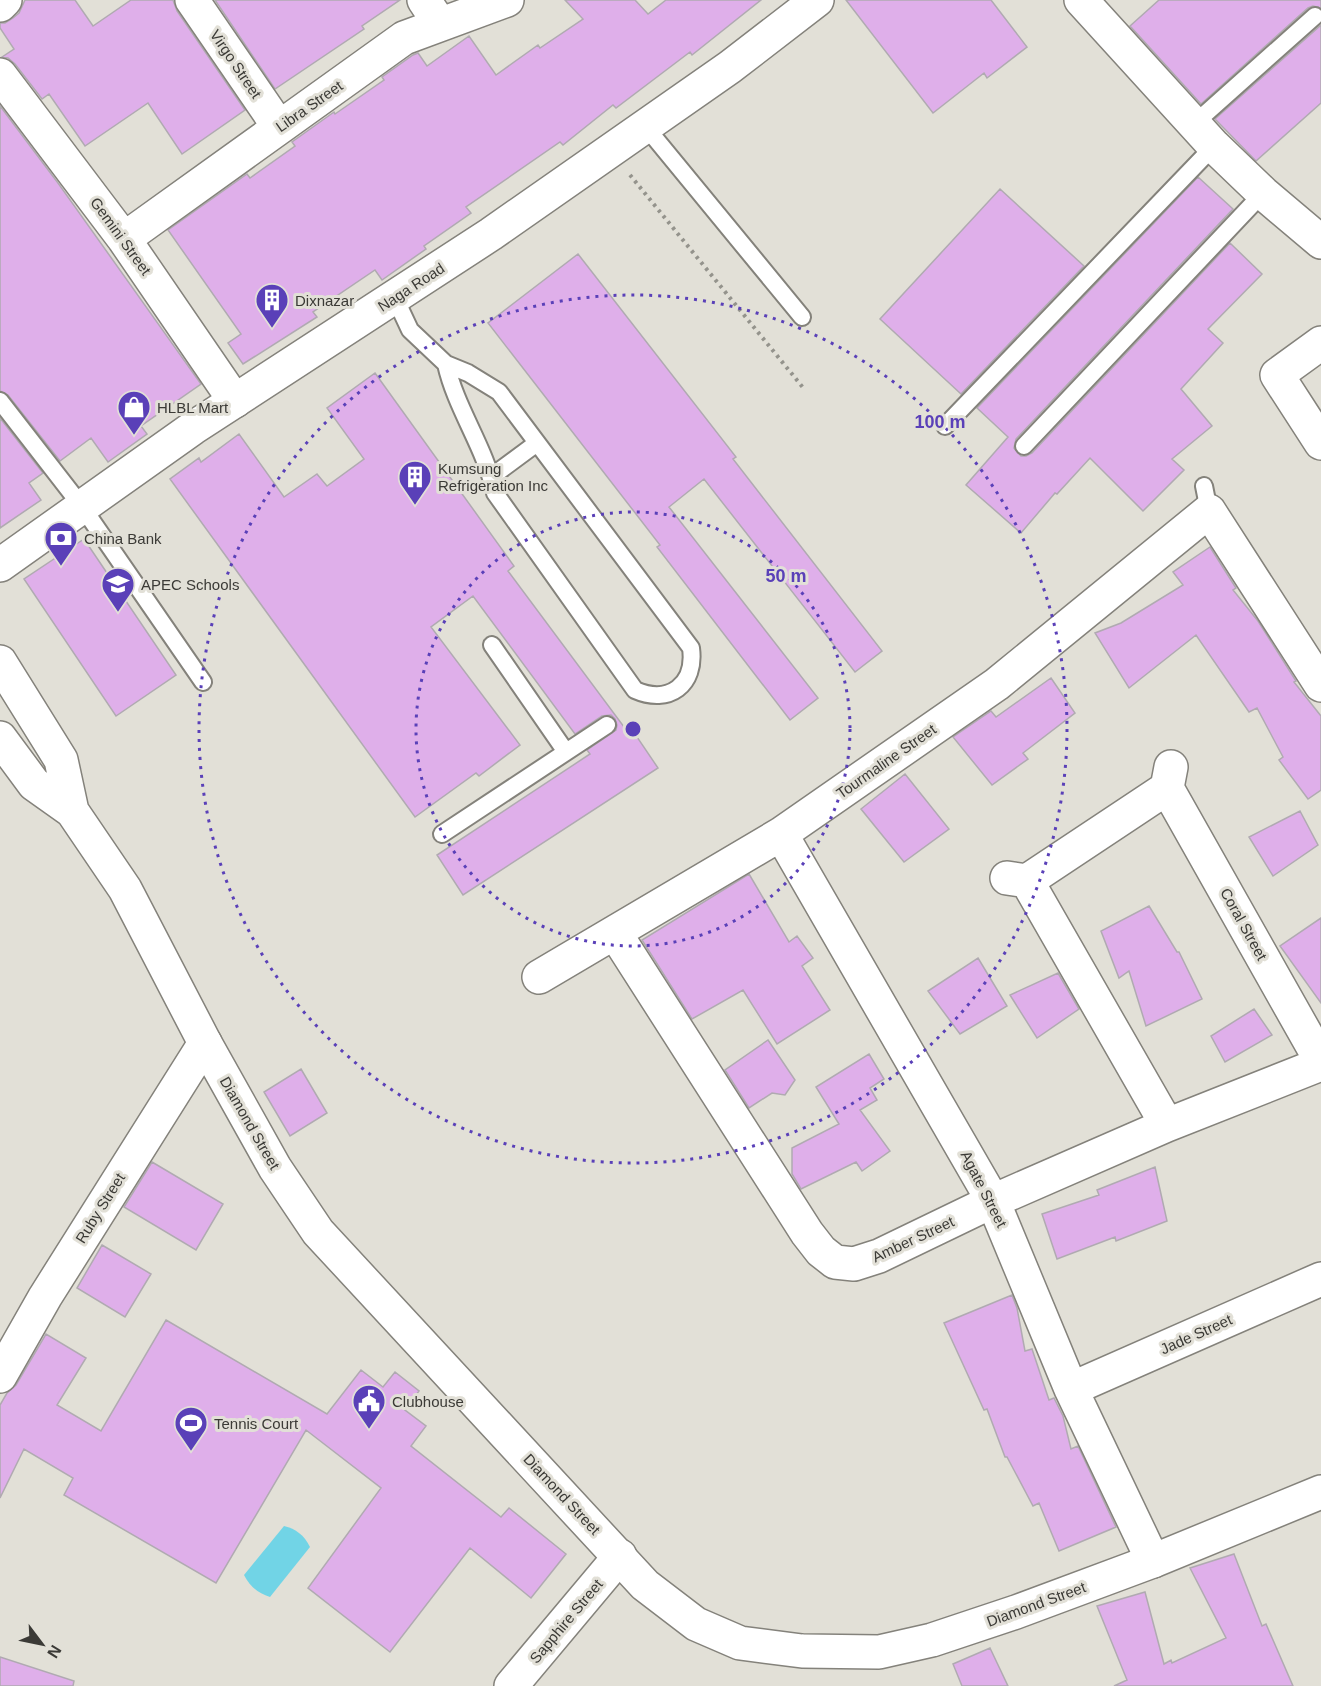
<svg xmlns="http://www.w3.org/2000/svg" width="1321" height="1686" viewBox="0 0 1321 1686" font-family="Helvetica,sans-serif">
  <rect width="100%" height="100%" fill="#e2e0d7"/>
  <path fill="#71d4e6" d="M284,1526C296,1529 304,1535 310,1547L270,1597C258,1593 250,1587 244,1575Z"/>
  <path fill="#dfafea" stroke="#b0aab1" stroke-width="1.5" d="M25,0H75L93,26L131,0H173L177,11L245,110L182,154L148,103L85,146L49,94L42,99L15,64L8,58L2,57L14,49L0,28V23H5L13,18L19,13Z
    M215,0H400L362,26L364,29L275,89Z
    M565,0H635L648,14L666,0H761L692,55L690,52L616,108L613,105L563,145L560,142L466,207L471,213L424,246L426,249L382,280L375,270L313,312L317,317L243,364L228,343L241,334L168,230L247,174L250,178L295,146L292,142L334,112L335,114L384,80L382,77L413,55L418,53L427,66L469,36L496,75L538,45L540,48L583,19Z
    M846,0H991L1027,47L987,78L984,73L933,113Z
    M1159,0H1321V8L1313,6L1308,8L1201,104L1130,26Z
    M1321,25V103L1256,161L1215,119Z
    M0,106L58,183L201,384L141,426L147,434L108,462L91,438L60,461L8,395L0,391Z
    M1198,177L1233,209L1016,439L1014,448L1021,456H1026L1032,453L1230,243L1262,274L1208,329L1223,343L1181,389L1212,426L1172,459L1184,470L1143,511L1090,458L1057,494L1055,493L1021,533L966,485L1008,437L977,408Z
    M1000,189L1084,266L961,394L880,319Z
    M578,254L736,457L733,459L882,651L855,672L704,479L669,507L818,698L790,720L657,547L660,545L488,323Z
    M375,373L514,566L508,571L627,731L631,728L658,768L463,895L437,855L590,754L587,750L616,730L617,725L615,719L611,715L602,716L575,734L473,596L431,627L520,745L479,776L476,773L415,817L170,479L199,458L201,462L239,434L284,497L317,474L327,486L364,459L327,408Z
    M0,418L43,473L29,483L41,500L0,528Z
    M84,539L176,675L116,716L24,579Z
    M1210,547L1236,588L1233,590L1258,621L1296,681L1294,682L1321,716V790L1308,799L1279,760L1283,757L1257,708L1249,712L1196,635L1129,688L1095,633L1121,623L1183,585L1173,572Z
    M1051,678L1075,713L1023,753L1028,759L992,785L953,737L991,711L996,717Z
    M905,774L949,829L904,862L861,809Z
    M1300,811L1318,845L1273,876L1249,837Z
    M749,874L789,942L797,936L813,958L802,966L830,1010L777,1044L743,990L692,1019L642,940Z
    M1149,906L1177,952H1179L1202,999L1146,1026L1129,971L1119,978L1101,931Z
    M1321,918V1003L1280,946Z
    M978,958L1007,1006L960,1034L928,991Z
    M1058,973L1079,1009L1037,1038L1010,995Z
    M1254,1009L1272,1035L1225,1062L1211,1036Z
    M768,1040L795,1080L785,1095L772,1093L749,1108L725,1070Z
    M869,1054L884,1079L870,1088L877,1100L860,1110L890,1151L862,1171L856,1162L801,1189L792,1174V1148L839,1124L816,1087Z
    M301,1069L327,1113L290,1136L264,1092Z
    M152,1162L223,1204L196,1250L124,1207Z
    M1155,1167L1167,1221L1116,1241L1115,1237L1057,1259L1042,1214L1099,1195L1097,1190Z
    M102,1245L151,1274L125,1317L77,1288Z
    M1012,1295L1017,1308L1025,1351L1032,1349L1049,1400L1054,1398L1063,1416L1071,1449L1078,1446L1116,1527L1059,1551L1039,1503L1033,1506L1007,1457H1005L987,1409L984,1410L944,1323Z
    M166,1320L327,1414L361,1370L383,1387L395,1372L419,1391L405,1410L426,1426L411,1446L501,1517L509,1508L566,1554L531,1598L470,1548L390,1652L308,1588L381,1488L306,1430L216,1583L64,1495L73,1478L24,1449L0,1498V1405L7,1393L16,1385L46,1334L86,1358L57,1405L101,1431Z
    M1234,1554L1262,1626L1266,1624L1293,1686H1114L1127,1680L1097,1606L1145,1592L1164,1664L1171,1660L1172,1663L1226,1638L1190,1568Z
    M990,1648L1008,1686H962L953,1664Z
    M0,1657L74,1681L73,1686H0Z"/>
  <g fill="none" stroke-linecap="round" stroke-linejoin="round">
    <g stroke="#84827b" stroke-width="20">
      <path id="lane" d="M1195,123L1315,16
        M645,126L802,317
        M395,298L410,330L446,364L468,373L499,392L691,648C696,685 669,705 635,690L495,493C485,447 456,409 446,364
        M0,401L83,508L203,682
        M945,426L1214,146
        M1024,446L1263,193
        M491,477L537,443
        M1204,486L1209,511
        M492,645L566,752
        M442,834L607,725"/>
    </g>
    <g stroke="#84827b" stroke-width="36">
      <path id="street" d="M192,0L279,127
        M424,0L440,24
        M1081,0L1214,146L1263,193L1321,242
        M0,5L5,0
        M0,75L124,239L235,401
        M124,239L404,38L507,0
        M1321,343L1277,375L1321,443
        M1171,767L1167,788L1321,1061
        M781,834L993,1201L1071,1389L1153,1561
        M1007,878L1027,881L1167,1125
        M1027,881L1167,788
        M615,933L807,1233L821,1251L835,1262L854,1264L879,1256L993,1201L1167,1125L1321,1064
        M539,977L781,834L997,684L1209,511L1321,685
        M0,1376L45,1297L205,1043
        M1071,1389L1321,1279
        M511,1686L620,1556"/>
    </g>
    <g stroke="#84827b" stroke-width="36">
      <path id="secondary" d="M0,565L193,428L491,234L730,67L817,0
        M0,662L61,760L72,811
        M0,738L34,784L72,811L125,889L205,1043L275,1168L318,1232L645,1585L696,1624L740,1643L802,1651L879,1652L932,1640L1016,1612L1153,1561L1321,1492"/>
    </g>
    <path stroke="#94938c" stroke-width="4" stroke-dasharray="3 4.5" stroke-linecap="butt" d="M630,175L805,390"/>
    <use href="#lane" stroke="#fff" stroke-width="16"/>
    <use href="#street" stroke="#fff" stroke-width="33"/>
    <use href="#secondary" stroke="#fff" stroke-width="33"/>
  </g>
  <g fill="none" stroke="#5a40b8" stroke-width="3" stroke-dasharray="3 6">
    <circle cx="633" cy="729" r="217"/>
    <circle cx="633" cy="729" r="434"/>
  </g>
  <defs>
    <g id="building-pin" transform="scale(1.725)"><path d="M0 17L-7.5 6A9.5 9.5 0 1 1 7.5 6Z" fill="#5a40b8" stroke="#e2e0d7"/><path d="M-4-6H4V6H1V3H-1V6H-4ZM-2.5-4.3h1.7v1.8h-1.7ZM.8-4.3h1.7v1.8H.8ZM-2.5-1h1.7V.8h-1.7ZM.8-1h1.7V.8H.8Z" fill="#fff"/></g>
    <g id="shop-pin" transform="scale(1.725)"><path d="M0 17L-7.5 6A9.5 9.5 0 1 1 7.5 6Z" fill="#5a40b8" stroke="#e2e0d7"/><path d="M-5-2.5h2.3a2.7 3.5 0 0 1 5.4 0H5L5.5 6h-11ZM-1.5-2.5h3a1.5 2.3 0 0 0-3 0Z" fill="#fff"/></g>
    <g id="bank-pin" transform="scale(1.725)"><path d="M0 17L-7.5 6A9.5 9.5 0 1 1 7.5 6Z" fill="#5a40b8" stroke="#e2e0d7"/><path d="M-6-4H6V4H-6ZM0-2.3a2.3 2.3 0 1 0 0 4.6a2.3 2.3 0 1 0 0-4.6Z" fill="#fff"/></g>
    <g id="school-pin" transform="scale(1.725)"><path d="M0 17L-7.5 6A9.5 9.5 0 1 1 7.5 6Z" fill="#5a40b8" stroke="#e2e0d7"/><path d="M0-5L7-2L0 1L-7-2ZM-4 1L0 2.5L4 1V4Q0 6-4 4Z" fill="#fff"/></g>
    <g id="civic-pin" transform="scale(1.725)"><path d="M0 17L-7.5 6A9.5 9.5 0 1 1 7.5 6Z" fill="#5a40b8" stroke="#e2e0d7"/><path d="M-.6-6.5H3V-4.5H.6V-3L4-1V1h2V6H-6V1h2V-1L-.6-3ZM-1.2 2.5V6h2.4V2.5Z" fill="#fff"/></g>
    <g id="stadium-pin" transform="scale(1.725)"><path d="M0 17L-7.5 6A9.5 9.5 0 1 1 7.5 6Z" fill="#5a40b8" stroke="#e2e0d7"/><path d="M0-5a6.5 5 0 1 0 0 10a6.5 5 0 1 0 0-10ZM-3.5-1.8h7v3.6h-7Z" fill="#fff"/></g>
  </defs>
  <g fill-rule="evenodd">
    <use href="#building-pin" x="272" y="300"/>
    <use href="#shop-pin" x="134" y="407"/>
    <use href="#building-pin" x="415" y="477"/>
    <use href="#bank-pin" x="61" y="538"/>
    <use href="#school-pin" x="118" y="584"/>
    <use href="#civic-pin" x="369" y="1401"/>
    <use href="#stadium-pin" x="191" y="1423"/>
  </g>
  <g text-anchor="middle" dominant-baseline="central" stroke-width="6" stroke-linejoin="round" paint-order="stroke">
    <g font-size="15" fill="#3b3a36" stroke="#e2e0d7">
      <text transform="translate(236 64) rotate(56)">Virgo Street</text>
      <text transform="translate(309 106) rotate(-35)">Libra Street</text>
      <text transform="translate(121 236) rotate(54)">Gemini Street</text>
      <text transform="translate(411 287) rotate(-33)">Naga Road</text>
      <text transform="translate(886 761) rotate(-35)">Tourmaline Street</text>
      <text transform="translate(1244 924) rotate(61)">Coral Street</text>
      <text transform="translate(250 1123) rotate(60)">Diamond Street</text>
      <text transform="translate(984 1189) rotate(63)">Agate Street</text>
      <text transform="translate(100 1208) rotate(-58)">Ruby Street</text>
      <text transform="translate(913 1239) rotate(-25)">Amber Street</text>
      <text transform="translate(1196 1334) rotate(-24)">Jade Street</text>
      <text transform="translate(562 1494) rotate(47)">Diamond Street</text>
      <text transform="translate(1036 1604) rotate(-20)">Diamond Street</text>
      <text transform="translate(566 1621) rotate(-50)">Sapphire Street</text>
    </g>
    <g font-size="15" fill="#3b3a36" stroke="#e2e0d7" text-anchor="start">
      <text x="295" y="300">Dixnazar</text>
      <text x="157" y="407">HLBL Mart</text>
      <text x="438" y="468">Kumsung<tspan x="438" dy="17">Refrigeration Inc</tspan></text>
      <text x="84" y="538">China Bank</text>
      <text x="141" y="584">APEC Schools</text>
      <text x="392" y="1401">Clubhouse</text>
      <text x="214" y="1423">Tennis Court</text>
    </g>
  </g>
  <circle cx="633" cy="729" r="9" fill="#5a40b8" stroke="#e2e0d7" stroke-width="3"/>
  <g font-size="18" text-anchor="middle" font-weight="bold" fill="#5a40b8" stroke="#e2e0d7" stroke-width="6" stroke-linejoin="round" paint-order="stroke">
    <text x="940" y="428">100 m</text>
    <text x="786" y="582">50 m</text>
  </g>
  <g transform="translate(42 1644) rotate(122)" stroke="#e2e0d7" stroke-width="4.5" paint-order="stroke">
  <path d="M0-4.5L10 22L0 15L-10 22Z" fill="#3b3a36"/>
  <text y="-9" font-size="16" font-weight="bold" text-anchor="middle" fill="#3b3a36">N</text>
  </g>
</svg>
